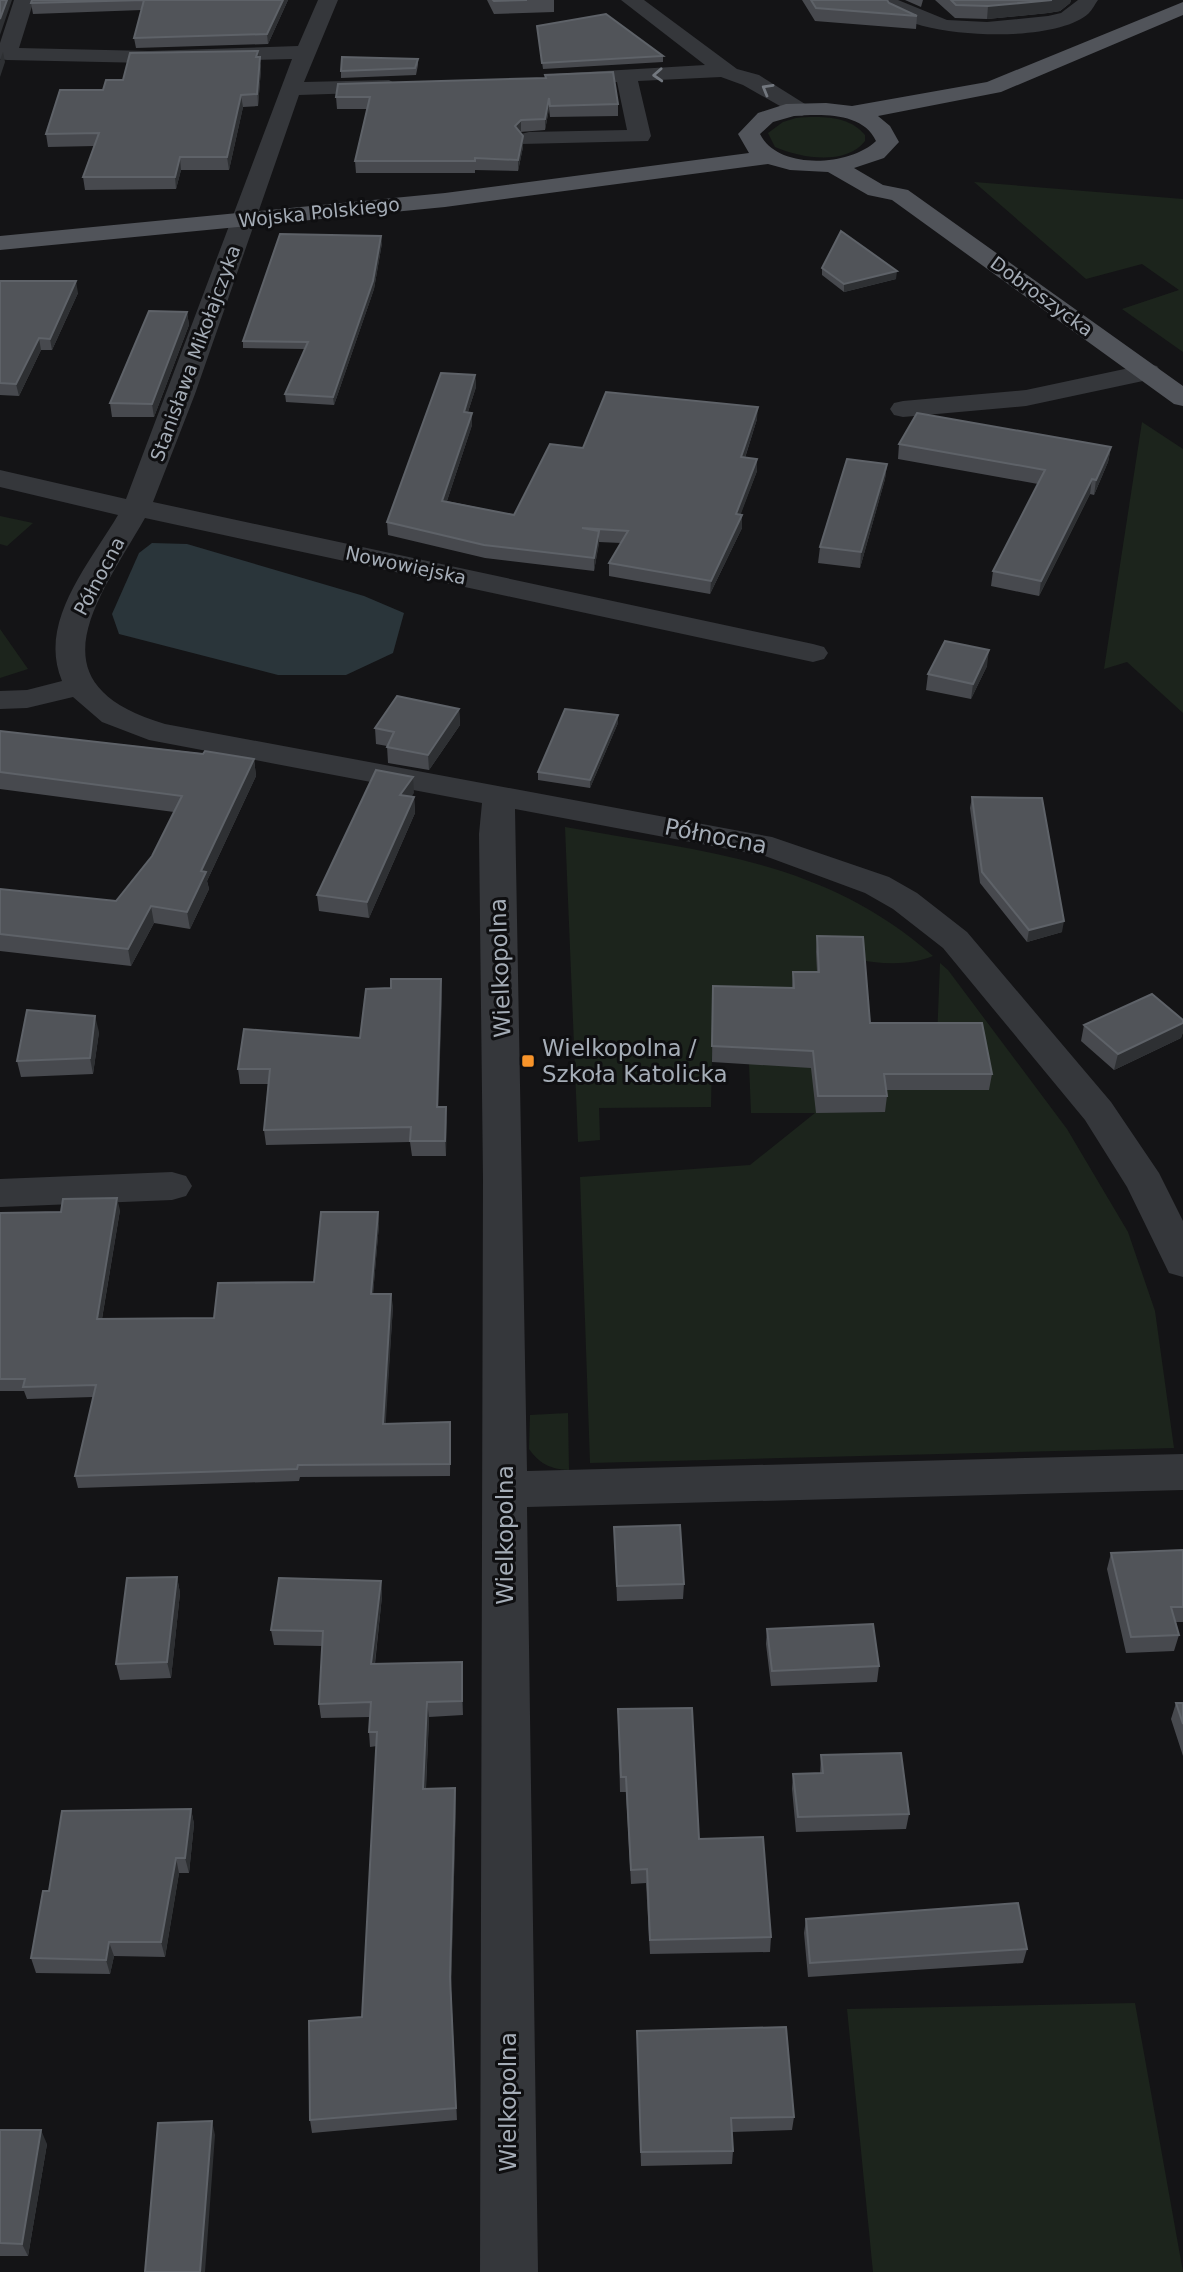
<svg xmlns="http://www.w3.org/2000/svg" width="1183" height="2272" viewBox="0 0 1183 2272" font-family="'DejaVu Sans',sans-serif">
  <rect width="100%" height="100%" fill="#141416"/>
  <path fill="#1c241c" d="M796,118C819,116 849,115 865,135V141C846,166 800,158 775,147L768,133L783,122Z
    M974,182L1183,199V352L1122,309L1179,290L1142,264L1086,279Z
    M1142,422L1183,449V713L1127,662L1104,669Z
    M0,516L33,523L7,546L0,544Z
    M0,629L28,669L0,678Z
    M565,827C703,852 823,859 933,956C898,971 852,959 816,952L882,1090L937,1039L940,963L948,970L1067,1129L1128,1232L1155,1311L1174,1448L590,1463L580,1177L750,1165L815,1113H751L749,1064L713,1003L711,1107L599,1108L600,1140L578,1142Z
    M568,1413L569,1470C550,1469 540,1464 529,1449L530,1415Z
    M1135,2003L1183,2272H873L847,2009Z"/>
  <path fill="#2a353a" d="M152,543L187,544L364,596L404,613L393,653L346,675H278L119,634L112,614L139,553Z"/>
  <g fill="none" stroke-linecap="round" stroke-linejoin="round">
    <path fill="#35373b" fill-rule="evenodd" d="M14,0H34L19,48L149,51L298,46L318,0H338L304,82L389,80L400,86L389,92L299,95L195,394L153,502L813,644L824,647L828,653L824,659L813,662L145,518C98,600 29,684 165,724L772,837L889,877L917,893L967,932L1111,1102L1159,1173L1183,1221V1277L1169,1273L1127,1187L1085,1120L943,948L893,909L865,893L765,856L515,809L527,1471L1183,1454V1490L527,1507L538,2272H480L483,1178L479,834L482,803L149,740L102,722L73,697L27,708L0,709V691L27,690L62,681C37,622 90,563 118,515L0,487V470L126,499L292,59L149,63L7,60L0,59V43Z
      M621,0H644L737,69L759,75L813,109L802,116L794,114L743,85L721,77L638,81L651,136L648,141L521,144L518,139L521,134L529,132L627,130L617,82L561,85L550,79L553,74L705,65Z
      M874,0H898L947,20L987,22L1048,16L1061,13L1078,0H1098C1095,4 1092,10 1089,13C1055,46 902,40 874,0Z
      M1148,364L1157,366L1161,372L1157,378L1026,406L903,417L894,415L890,409L894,403L903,401L1026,390Z
      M172,1172L186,1176L192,1186L186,1196L172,1200L0,1207V1179Z"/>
    <path fill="#51545a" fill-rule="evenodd" d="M1183,2V15L1001,92L878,116L890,126L899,142L884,158L854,168L883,185L908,190L1183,386V406L1174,404L892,200L868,195L828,172L790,170L768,164L445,207L0,250V236L445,193L749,153L738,134L758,113L786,104L826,103L852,106L987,82ZM794,116C821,114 863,112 876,141C850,166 778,171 760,134L773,122Z"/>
  </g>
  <path fill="#47494e" d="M32,0H288L268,44L136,48L134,38L142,10L33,14L31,3Z
    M487,0H554V12L494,14Z
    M802,0H887L889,3L917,16L916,29L815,21Z
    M905,0H923L921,7Z
    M935,0H1071L1070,3L1060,11L1048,13L987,19L955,18Z
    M537,26L663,56V62L543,69Z
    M259,57L261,69L258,106L243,107L229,170H181L176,189L85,190L83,177L95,146L48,147L46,134L103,90Z
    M418,59V65L416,75L341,78V71Z
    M338,84L618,104V116L550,117L549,109L545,130L520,132L523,147L518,171L475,170V173H356L355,161L367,109H337L336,97Z
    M382,243L374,289L334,405L286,402L285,394L305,349L243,348V341Z
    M822,268L896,279L844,292L822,275Z
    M0,281L78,293L52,350H41L19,396L0,395Z
    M187,312L189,325L154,417H112L110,403Z
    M475,375L476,387L468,412L472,413V425L447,501L514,515L583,448L757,419L745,458L757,459V471L740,515H742V528L710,594L609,576V563L621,543L599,542L594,571L485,558L388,535L387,522Z
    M899,444L1111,447L1108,462L1094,495L1090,494L1039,596L991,586L993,571L1038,484L898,459Z
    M887,464L885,479L860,568L818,563L820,547Z
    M987,666L971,699L926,690L928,674Z
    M459,709L460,725L429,770L388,763L387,746L376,744L375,728Z
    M618,723L590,788L538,780V772Z
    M0,731L254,759L256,776L207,881L209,889L190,929L154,923L131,966L0,951V889L116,901L152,856L174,812L0,789Z
    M414,793L411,796L414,797L415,813L369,918L319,911L317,895Z
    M972,797L1062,932L1027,942L980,883L970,808Z
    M817,936L870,1023L992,1074L989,1090H886L887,1096L885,1112L816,1113L811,1068L712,1062L713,986L792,988L793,972H817L816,952Z
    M442,994L438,1107H446V1156H412L410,1142L266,1145L264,1130L268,1084H240L238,1069L360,1038Z
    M1183,1020V1032L1181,1038L1114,1070L1081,1041L1084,1025Z
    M99,1032L93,1074L21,1077L17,1061Z
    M120,1210L102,1319L214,1318L314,1282L378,1212L379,1224L373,1294L393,1306L385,1424L450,1422V1476L300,1477L299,1481L78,1488L75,1476L93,1397L27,1399L24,1391H0V1213Z
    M614,1527L684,1584L683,1599L617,1601Z
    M1183,1550V1622H1176L1179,1635L1174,1651L1126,1653L1107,1569L1111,1553Z
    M177,1577L180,1593L171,1678L120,1680L116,1664Z
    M381,1581L382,1596L375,1664L463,1677V1715L429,1717L426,1789L455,1788L456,1802L451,1990L457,2120L312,2133L310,2120L362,2017L377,1746L370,1747L369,1732L370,1717L321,1718L319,1704L322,1646L274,1645L271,1630Z
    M767,1629L879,1666L877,1682L771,1686L766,1644Z
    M1176,1703H1183V1756L1171,1719Z
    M618,1709L699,1839L771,1937L770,1952L650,1954L646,1883L631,1884L626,1792H620Z
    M821,1755L909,1814L906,1829L796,1832L792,1789L793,1774H820Z
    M191,1809L194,1824L189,1873H179L165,1957L114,1956L110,1974L36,1973L31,1958L49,1891Z
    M806,1919L1027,1949L1023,1963L808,1977L804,1933Z
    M637,2031L794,2117L792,2130L732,2132L733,2151L732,2164L641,2166Z
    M0,2130L47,2144L28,2256H0Z"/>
  <path fill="#2e3033" d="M7,0H12L0,35V19Z
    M283,0H288L268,44L267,34Z
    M1052,0H1071L1070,3L1060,11L1048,13L987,19L988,6Z
    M258,51L261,69L258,106L256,57Z
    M3,52L5,62L0,77V60Z
    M241,95L243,107L229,170L227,157Z
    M549,98V109L545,130V119Z
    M521,120V131L516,138L515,126Z
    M523,136V147L518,171V160Z
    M180,157L181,170L176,189L175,177Z
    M381,236L382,243L374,289L334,405L333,397Z
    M897,271L896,279L844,292V284Z
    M76,281L78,293L52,350L50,339Z
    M187,312L189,325L154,417L152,404Z
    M39,338L41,350L19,396L16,384Z
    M475,375L476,387L464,424V412Z
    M758,407L757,419L741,470V457Z
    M472,413V425L443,513L442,501Z
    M1111,447L1108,462L1094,495L1096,480Z
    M757,459V471L736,527V514Z
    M887,464L885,479L860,568L861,552Z
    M1092,479L1090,494L1039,596L1041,581Z
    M742,515V528L710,594L711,581Z
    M599,531V544L594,571V558Z
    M989,650L987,666L971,699L973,684Z
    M459,709L460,725L429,770L428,755Z
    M618,715V723L590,788V780Z
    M254,759L256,776L207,881L209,889L190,929L187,912L201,871Z
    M413,777L414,793L402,811L400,795Z
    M414,797L415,813L369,918L367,902Z
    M151,906L154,923L131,966L128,949Z
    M1064,921L1062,932L1027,942L1029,930Z
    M441,979L442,994L438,1122L437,1107Z
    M95,1016L99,1032L93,1074L90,1058Z
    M1183,1023V1032L1181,1038L1114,1070L1118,1054Z
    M446,1107L447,1122L446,1156L445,1141Z
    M117,1198L120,1210L100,1330L97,1319Z
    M378,1212L379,1224L372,1306L371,1294Z
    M391,1294L393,1306L385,1436L383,1424Z
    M450,1422L451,1434L450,1476Z
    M177,1577L180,1593L171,1678L167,1662Z
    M381,1581L382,1596L373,1679L371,1664Z
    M462,1662L463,1677V1715L462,1701Z
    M427,1702L429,1717L425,1803L423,1789Z
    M455,1788L456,1802L451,1990L457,2120L450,1977Z
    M191,1809L194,1824L189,1873L185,1858Z
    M176,1858L179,1873L165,1957L161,1942Z
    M109,1942L114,1956L110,1974L106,1960Z
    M212,2121L215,2135L205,2272H200Z
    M41,2130L47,2144L28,2256L22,2244Z"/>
  <path fill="#515459" stroke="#5e6268" stroke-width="2" d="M0,0H7L0,19Z
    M32,0H283L267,34L134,38L144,0L31,3Z
    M493,0H527L494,1Z
    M811,0H887L889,3L917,16L816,8Z
    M951,0H1052L988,6L956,5Z
    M606,14L663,56L542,63L537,26Z
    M258,51L256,57H260L257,94L241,95L227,157H180L175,177H83L99,133L46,134L60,90H103L106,80H123L130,53Z
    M342,57L418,59L415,68L341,71Z
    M613,72L618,104L550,106L549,98L545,119L521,120L515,126L523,136L518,160L475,158V161H355L370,97H336L338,84L546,78L545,75Z
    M841,231L897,271L844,284L822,268Z
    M280,234L381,236L373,281L333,397L285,394L308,342L243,341Z
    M0,281H76L50,339L39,338L16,384L0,383Z
    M149,311L187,312L152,404L110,403Z
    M441,373L475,375L464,412L472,413L442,501L514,515L550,444L583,448L606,392L758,407L741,457L757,459L736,514L742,515L711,581L609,563L628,531L582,528L599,531L594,558L484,545L387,522Z
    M917,413L1111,447L1096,480L1092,479L1041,581L993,571L1045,470L899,444Z
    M847,459L887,464L861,552L820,547Z
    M945,641L989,650L973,684L928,674Z
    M397,696L459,709L428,755L387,747L394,732L375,728Z
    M565,709L618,715L590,780L538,772Z
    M0,731L203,754L205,751L254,759L201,871L206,872L187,912L151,906L128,949L0,934V889L116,901L152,856L182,796L0,772Z
    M376,770L413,777L400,795L414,797L367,902L317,895Z
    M972,797L1042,798L1064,921L1029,930L982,872Z
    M817,936L863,937L870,1023H982L992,1074H884L887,1096H818L813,1051L712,1046L713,986L794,988L793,972H819Z
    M391,979H441L437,1107H446L445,1141H410L411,1127L264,1130L270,1069H238L244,1029L360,1038L366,989L391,988Z
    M1152,994L1183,1020V1023L1118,1054L1084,1025Z
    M27,1010L95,1016L90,1058L17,1061Z
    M117,1198L97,1319L214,1318L218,1283L314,1282L321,1212H378L371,1294H391L383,1424L450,1422V1464L298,1465L297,1469L75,1476L96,1385L23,1387L25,1379H0V1213L61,1212L63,1199Z
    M680,1525L684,1584L617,1586L614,1527Z
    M1183,1550V1607H1171L1179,1635L1131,1637L1111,1553Z
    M177,1577L167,1662L116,1664L127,1578Z
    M279,1578L381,1581L371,1664L462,1662V1701L427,1702L423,1789L455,1788L450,1977L456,2108L310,2120L309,2021L362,2017L377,1732H369L371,1702L319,1704L323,1631L271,1630Z
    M873,1624L879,1666L772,1671L767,1629Z
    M1176,1703H1183V1724Z
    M692,1708L699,1839L763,1837L771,1937L650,1940L647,1869L631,1870L626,1777H621L618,1709Z
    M901,1753L909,1814L798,1817L793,1774L823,1773L821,1755Z
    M191,1809L185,1858H176L161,1942H109L106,1960L31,1958L43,1891H49L62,1811Z
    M1018,1903L1027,1949L810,1963L806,1919Z
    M786,2027L794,2117L731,2118L733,2151L641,2152L637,2031Z
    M212,2121L200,2272H145L158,2123Z
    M0,2130H41L22,2244L0,2243Z"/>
  <defs><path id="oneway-chevron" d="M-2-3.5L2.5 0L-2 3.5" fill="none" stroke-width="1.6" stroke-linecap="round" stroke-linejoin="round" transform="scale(1.75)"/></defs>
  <g stroke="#73787f">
    <use href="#oneway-chevron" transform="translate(658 75) rotate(177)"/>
    <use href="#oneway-chevron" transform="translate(767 89) rotate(-150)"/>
  </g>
  <rect fill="#f8942a" stroke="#0f0f11" stroke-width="2.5" x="521" y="1054" width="14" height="14" rx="3.5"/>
  <g text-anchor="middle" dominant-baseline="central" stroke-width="6" stroke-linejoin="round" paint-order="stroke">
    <g font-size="19" fill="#a5adb7" stroke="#0f0f11">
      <text transform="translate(319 212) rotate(-6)">Wojska Polskiego</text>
      <text transform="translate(1042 296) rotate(36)">Dobroszycka</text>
      <text transform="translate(195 353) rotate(-70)">Stanisława Mikołajczyka</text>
      <text transform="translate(406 565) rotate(12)">Nowowiejska</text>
      <text transform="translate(99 576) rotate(-62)">Północna</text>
    </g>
    <g font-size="23" fill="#a5adb7" stroke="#0f0f11">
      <text transform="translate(716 836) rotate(11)">Północna</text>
      <text transform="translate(500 968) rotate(-92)">Wielkopolna</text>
      <text transform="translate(505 1535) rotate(-90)">Wielkopolna</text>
      <text transform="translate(508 2102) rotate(-90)">Wielkopolna</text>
    </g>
    <g font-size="23" fill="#a5adb7" stroke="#0f0f11" text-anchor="start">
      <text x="542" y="1048">Wielkopolna /<tspan x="542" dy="26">Szkoła Katolicka</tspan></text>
    </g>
  </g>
</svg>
